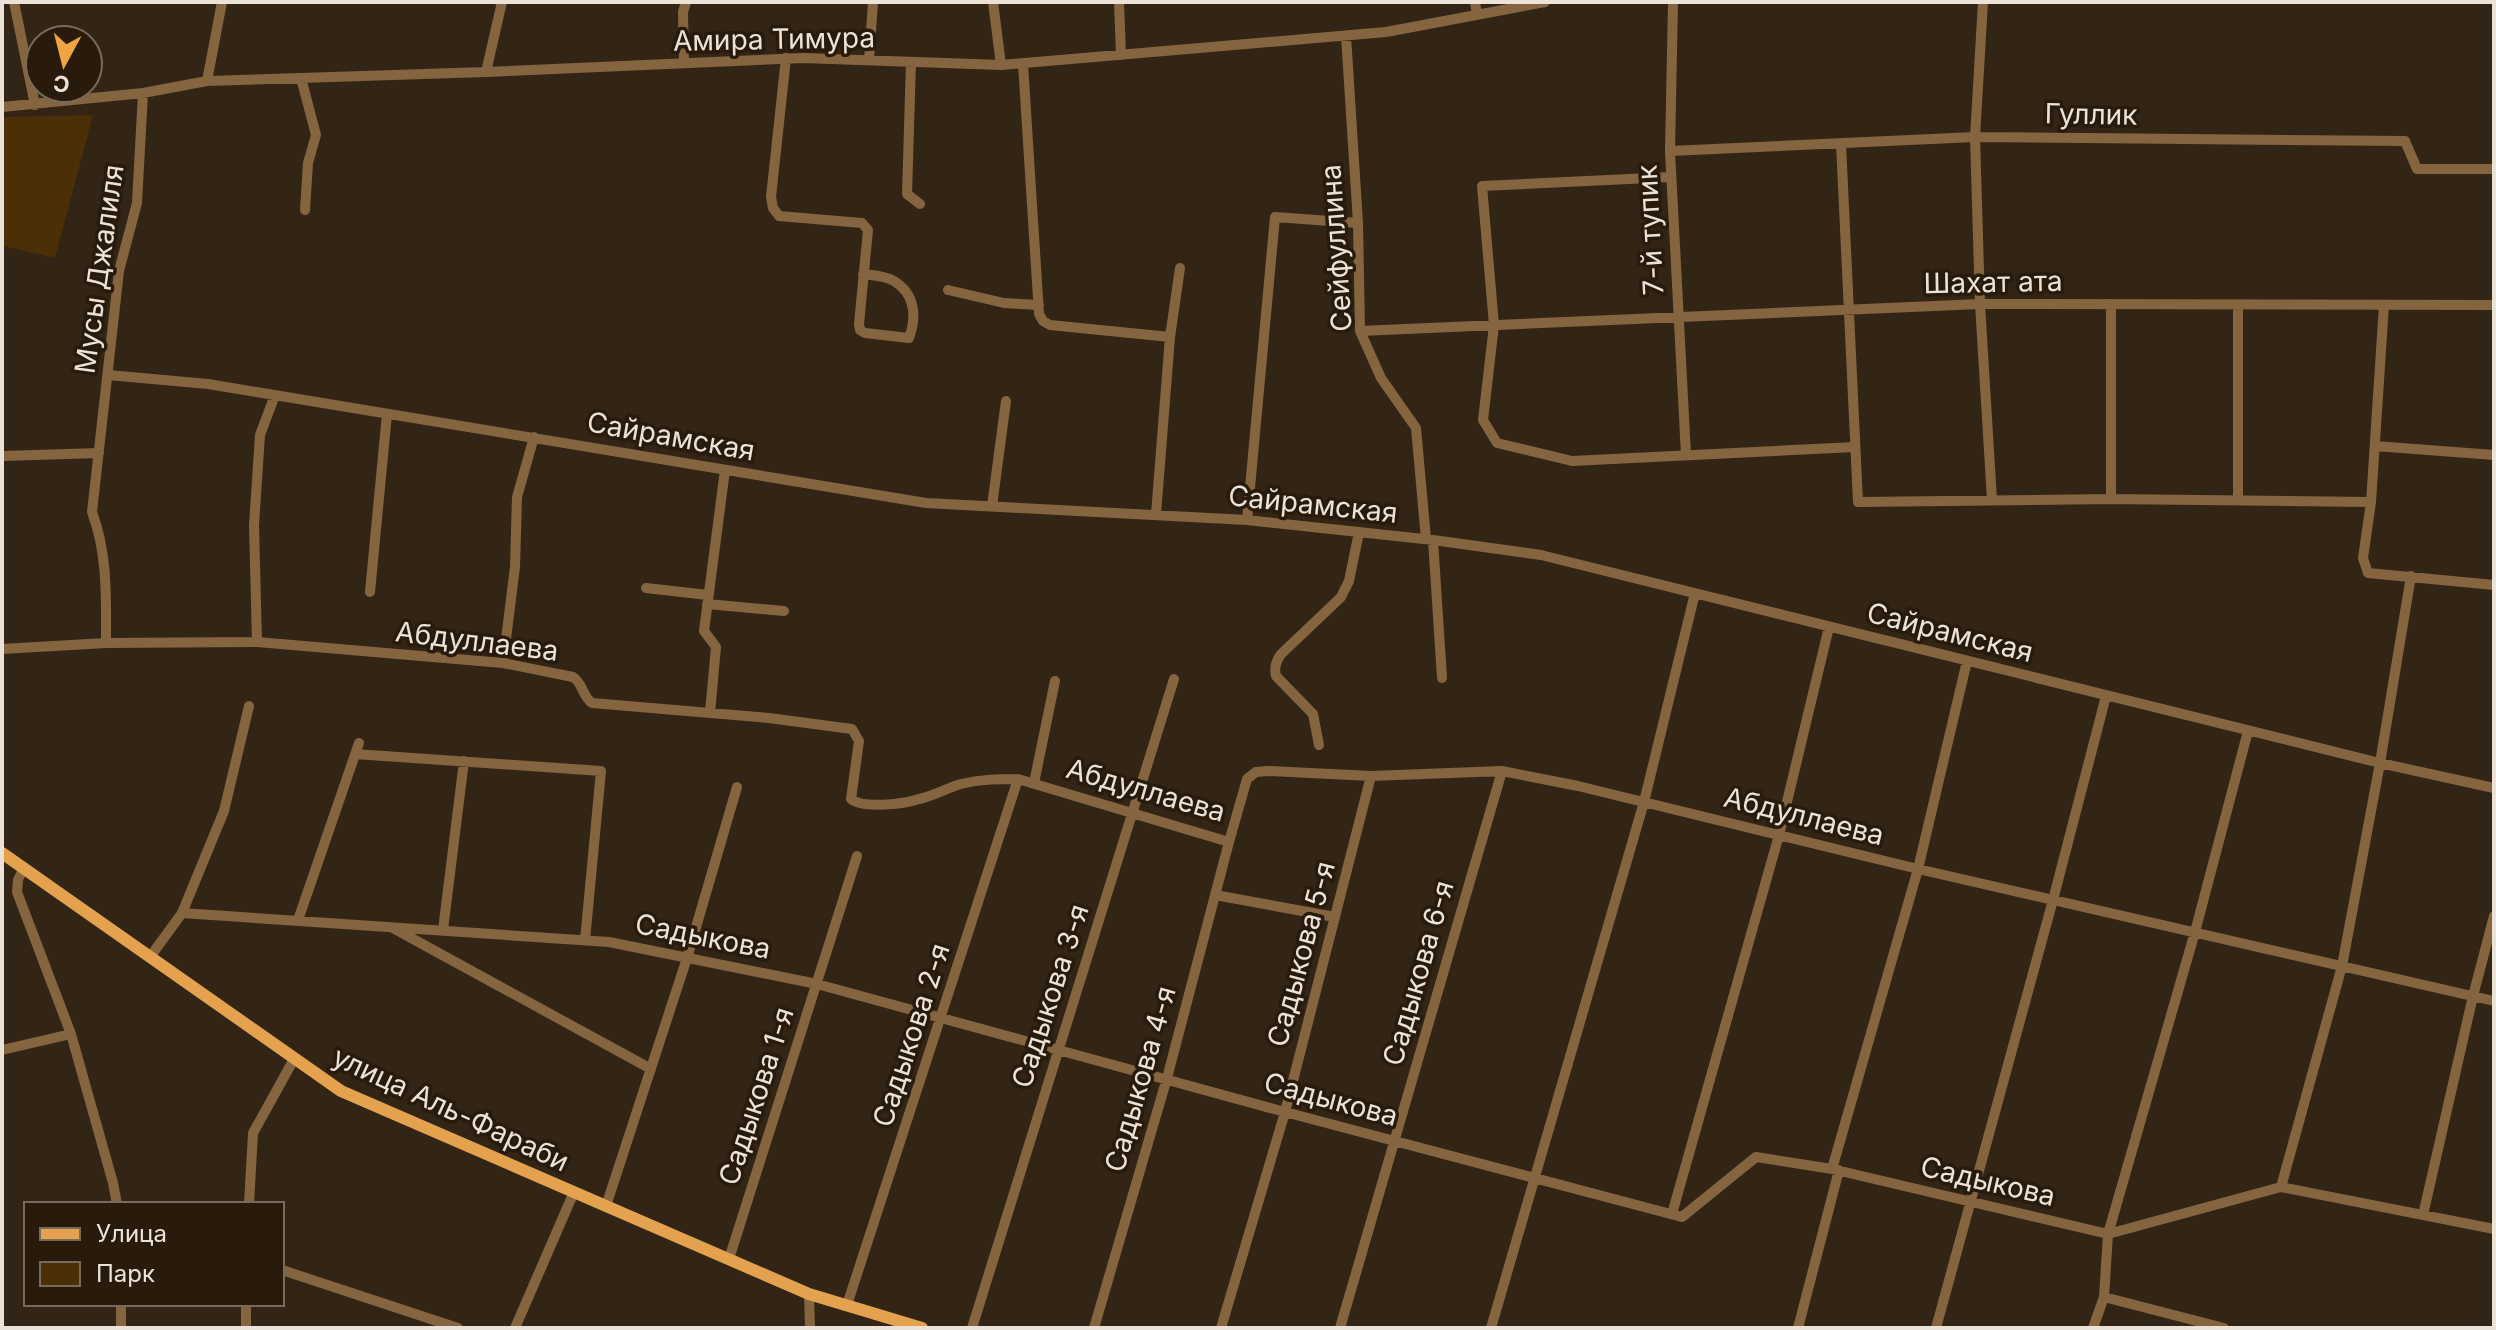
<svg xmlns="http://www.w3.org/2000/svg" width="2496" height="1330" viewBox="0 0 2496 1330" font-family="Inter,sans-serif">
  <rect width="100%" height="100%" fill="#322515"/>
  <path fill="#4b2f06" d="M93,115L55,258L2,246V117Z"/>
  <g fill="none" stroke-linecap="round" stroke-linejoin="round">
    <path stroke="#856540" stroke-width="10" d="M14,2L35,105
      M993,2L1001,65
      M1119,2L1121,55
      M1475,2L1477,15
      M1673,2L1670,151L1686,455
      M1983,2L1975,137L1980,304L1992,500
      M1346,36L1358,223L1360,331L1381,378L1416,428L1426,539
      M786,58L771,197L773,208L779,216L862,223L868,230L859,324L860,330L865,333L909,338C917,316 915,294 894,281C886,276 873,275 863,274
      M869,60L873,2
      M911,62L907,194L920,204
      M684,63L683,12L686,2
      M1023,64L1039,314L1043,321L1050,325L1170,337L1156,514
      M486,72L502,2
      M301,78L316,135L308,163L305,210
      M207,81L222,2
      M2,107L143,93L207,81L486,72L803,58L1001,65L1386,32L1545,2
      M1841,144L1858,502L2111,499L2371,502
      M1670,151L1975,137L2405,141L2417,169H2494
      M1671,177L1482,186L1494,325L1483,420L1497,443L1572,461L1855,447
      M948,290L1004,303L1039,305
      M2238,305V500
      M2384,305L2371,502L2363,558L2368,573L2494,585
      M1360,331L1980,304L2494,305
      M1170,337L1180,268
      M108,375L208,384L926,503L1247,520L1433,540L1541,555L2380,763L2494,788
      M2375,446L2494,455
      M2,456L99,453
      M2111,499V304
      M992,506L1006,401
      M1247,520L1275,217L1358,223
      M1433,540L1442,678
      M646,588L708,595
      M370,592L387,414
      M707,604L784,611
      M257,642L254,525L260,435L275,395
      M106,643C106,598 108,555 92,512L119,271L137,203L143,93
      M2,649L106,643L257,642L503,663L573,677C583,683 582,696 592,703L769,718L852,729L859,741L851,799C863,809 904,804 919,799C934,796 947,788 961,784C981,779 999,779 1018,779L1229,842L1247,779L1256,772L1268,771L1371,776L1502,771L1578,786L1918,869L2494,1001
      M503,663L515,567L517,497L534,437
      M710,713L716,647L704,631L725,470
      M1319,745L1313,714L1276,676C1274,667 1276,662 1281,654L1341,597L1349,581L1359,532
      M355,754L601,771L585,940
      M1034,783L1055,681
      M24,867L18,880L17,892L71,1034L113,1183L117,1204
      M1215,895L1335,917
      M182,913L224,811L249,706
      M298,920L359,743
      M393,928L651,1069
      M443,930L464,761
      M150,957L182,913L609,942L817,984L1285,1112L1682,1217L1756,1157L1832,1169L2108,1234L2281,1187L2494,1229
      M2,1050L71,1034
      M1832,1169L1918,869L1967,661
      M2281,1187L2342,966L2380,763L2411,576
      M249,1204L253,1133L294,1059
      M606,1206L687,958L737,787
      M1672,1214L1779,835L1829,627
      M2423,1215L2473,996L2494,916
      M729,1259L857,856
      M282,1270L458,1328
      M809,1294L810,1328
      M2104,1297L2224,1328
      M121,1304V1328
      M246,1304V1328
      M847,1305L1018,779
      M515,1328L574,1192
      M972,1328L1174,679
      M1094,1328L1167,1078L1229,842
      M1221,1328L1285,1112L1371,776
      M1340,1328L1502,771
      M1491,1328L1644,802L1695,593
      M1798,1328L1839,1170
      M1936,1328L2053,900L2106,696
      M2093,1328L2104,1297L2108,1234L2195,932L2248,731"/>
    <path stroke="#e4a24f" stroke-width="12" d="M2,853L341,1091L809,1294L922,1328"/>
  </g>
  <g text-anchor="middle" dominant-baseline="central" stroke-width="7" stroke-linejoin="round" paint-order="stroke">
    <g font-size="28" fill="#ebe2d8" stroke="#281b0c">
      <text transform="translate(774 39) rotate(-1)">Амира Тимура</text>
      <text transform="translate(2091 114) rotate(1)">Гуллик</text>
      <text transform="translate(1650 230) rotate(-93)">7-й тупик</text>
      <text transform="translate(1336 248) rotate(-94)">Сейфуллина</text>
      <text transform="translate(99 269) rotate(-82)">Мусы Джалиля</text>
      <text transform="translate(1993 282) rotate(-1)">Шахат ата</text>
      <text transform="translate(671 436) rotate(10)">Сайрамская</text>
      <text transform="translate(1313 504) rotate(6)">Сайрамская</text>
      <text transform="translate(1950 632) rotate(14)">Сайрамская</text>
      <text transform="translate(477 641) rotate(7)">Абдуллаева</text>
      <text transform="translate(1146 790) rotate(16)">Абдуллаева</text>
      <text transform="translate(1804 816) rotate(14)">Абдуллаева</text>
      <text transform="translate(703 936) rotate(11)">Садыкова</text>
      <text transform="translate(1301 954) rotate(-75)">Садыкова 5-я</text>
      <text transform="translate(1418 973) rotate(-74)">Садыкова 6-я</text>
      <text transform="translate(1050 996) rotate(-72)">Садыкова 3-я</text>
      <text transform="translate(911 1035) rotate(-72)">Садыкова 2-я</text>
      <text transform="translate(1140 1079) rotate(-74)">Садыкова 4-я</text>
      <text transform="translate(756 1096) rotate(-72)">Садыкова 1-я</text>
      <text transform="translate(1331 1099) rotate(15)">Садыкова</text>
      <text transform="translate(451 1109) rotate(25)">улица Аль-Фараби</text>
      <text transform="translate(1988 1181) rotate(13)">Садыкова</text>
    </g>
  </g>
  <rect width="2496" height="1330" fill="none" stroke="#ebe2d8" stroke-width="8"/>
  <rect x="24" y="1202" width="260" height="104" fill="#281b0c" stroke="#766b5e" stroke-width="2"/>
  <rect x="40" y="1228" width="40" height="12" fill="#e4a24f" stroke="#766b5e" stroke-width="2"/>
  <text x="96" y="1242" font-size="24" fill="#ebe2d8">Улица</text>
  <rect x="40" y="1262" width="40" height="24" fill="#4b2f06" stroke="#766b5e" stroke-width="2"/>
  <text x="96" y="1282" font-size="24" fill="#ebe2d8">Парк</text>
  <g transform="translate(64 64) rotate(187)"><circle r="38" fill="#281b0c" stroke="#766b5e" stroke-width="2"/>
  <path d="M0-6L14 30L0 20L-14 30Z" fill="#f1a540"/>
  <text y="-12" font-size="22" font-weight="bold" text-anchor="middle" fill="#ebe2d8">С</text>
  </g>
</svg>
